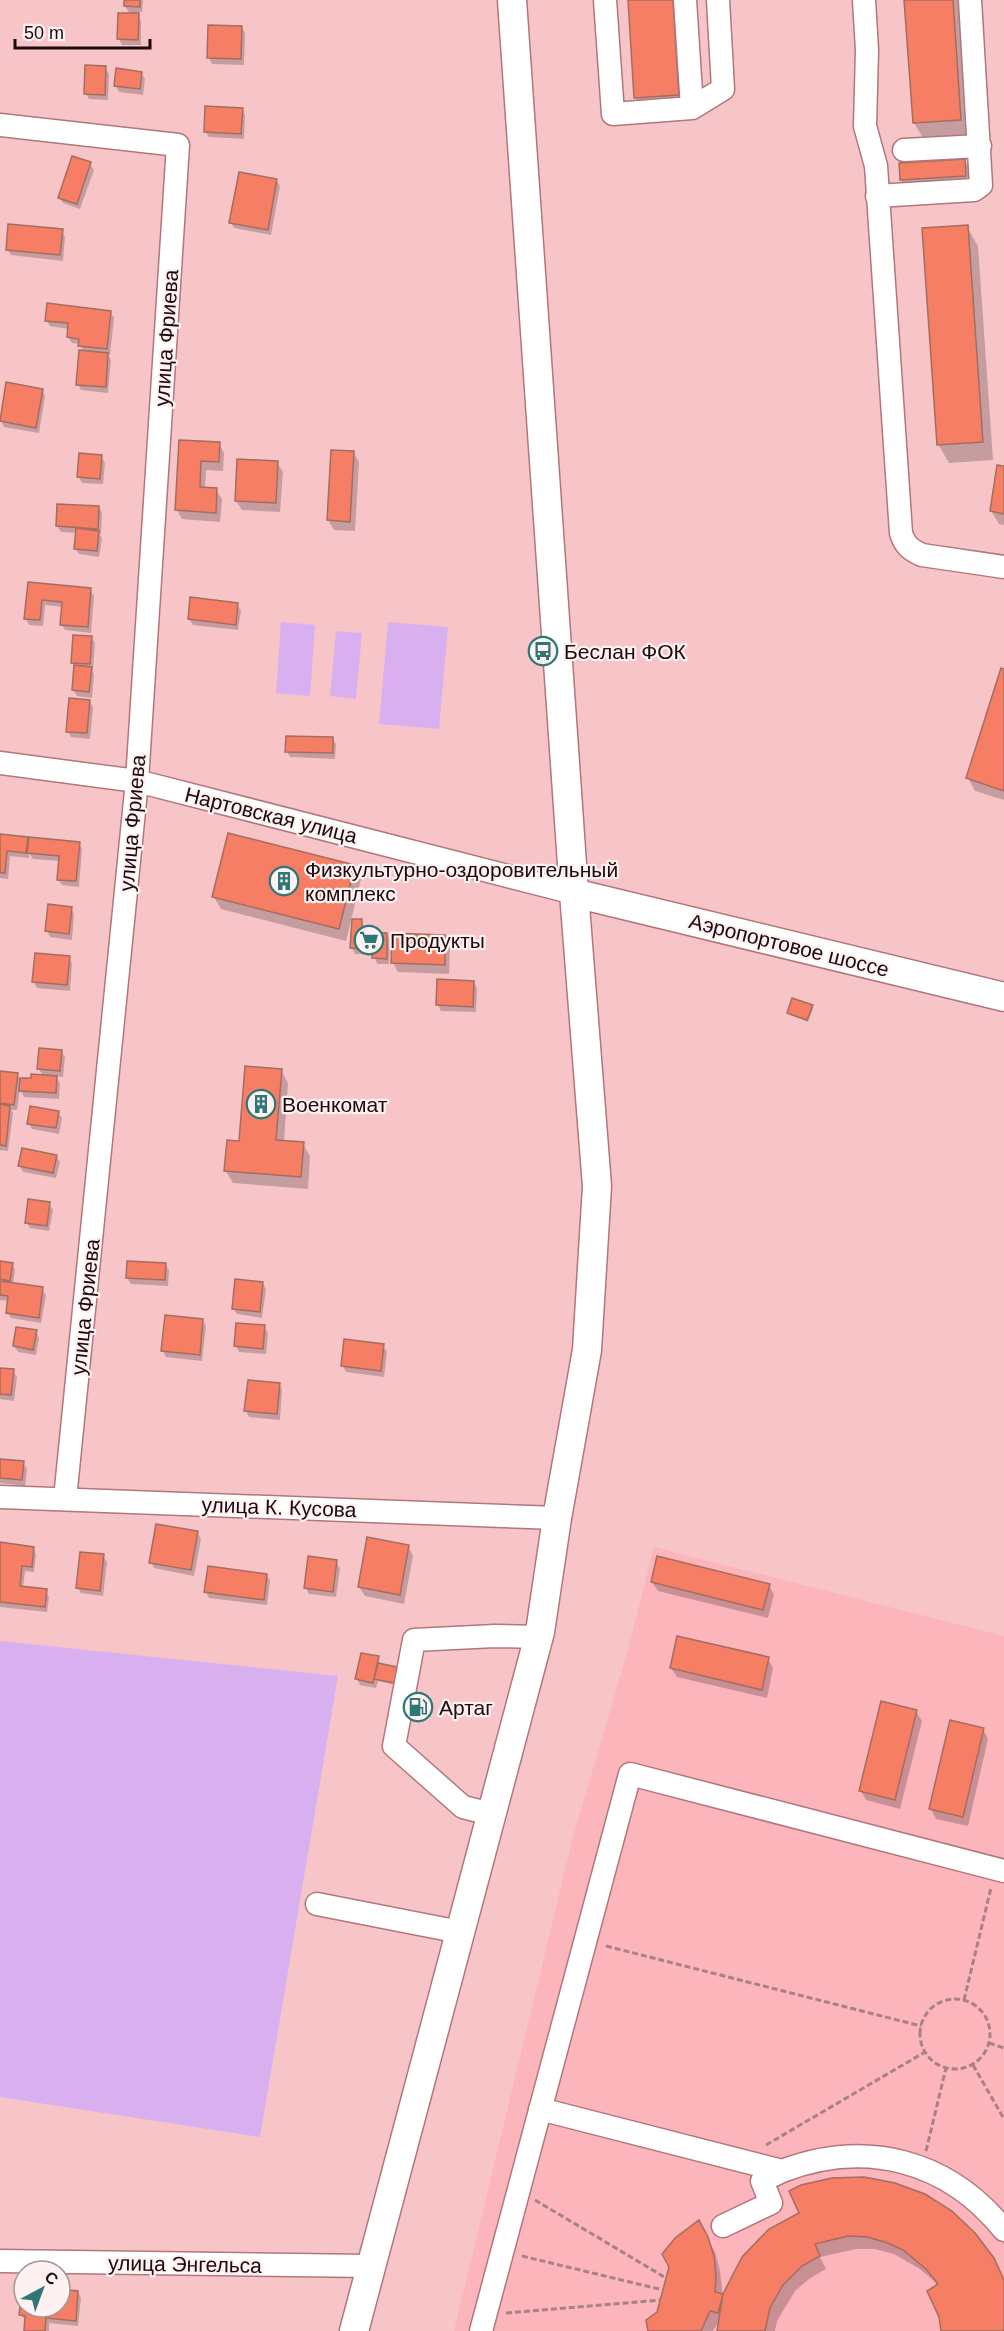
<svg xmlns="http://www.w3.org/2000/svg" width="1004" height="2331" viewBox="0 0 1004 2331" font-family="Arial,sans-serif">
  <rect width="100%" height="100%" fill="#f7c5c8"/>
  <path fill="#fbb5bb" d="M654,1547L1004,1636V2331H454L573,1837L628,1650Z"/>
  <path fill="#d9b0ef" d="M281,622L315,625L310,696L276,693Z
    M388,622L448,627L439,729L379,724Z
    M336,631L362,633L356,699L330,696Z
    M0,1641L338,1676L260,2137L0,2097Z"/>
  <path fill="#0003" d="M126,0H143L142,12H136L141,21V45H122L119,39L130,14L125,6Z
    M630,0H682L688,114L646,116L635,97Z
    M905,0H961L971,138L925,141L914,123Z
    M241,27L245,33L244,65L212,64L209,58Z
    M105,68L109,74L108,100L89,99L86,93Z
    M141,73L145,79L143,95L119,92L116,86Z
    M242,109L245,115L244,139L209,137L205,131Z
    M964,160L968,166L969,182L905,186L901,180L900,165Z
    M90,164L94,170L80,209L63,203L59,197Z
    M276,180L280,186L271,235L234,228L231,222Z
    M967,227L978,246L993,460L949,463L938,444Z
    M62,231L65,237L63,261L11,255L7,249Z
    M110,312L114,318L110,355H108L111,360L108,393L81,390L78,384L84,352L80,344L72,343L68,337L69,329L50,326L46,320Z
    M42,390L45,396L39,433L4,427L1,421Z
    M181,441L219,444L224,453L223,471L206,470L205,489L216,490L222,499L220,522L182,519L177,510Z
    M332,451L354,453L359,462L355,531L334,530L328,520Z
    M101,456L105,463L103,484L82,483L79,477Z
    M277,463L283,472L280,512L242,510L236,501Z
    M1004,468V525L999,524L991,511Z
    M99,507L102,513L101,534H99L102,538L99,557L79,554L75,548L77,533L61,532L57,526Z
    M29,584L90,590L94,596L91,633L65,630L61,624L63,607L45,605L43,626L29,625L26,619Z
    M237,605L241,611L238,630L193,625L189,619Z
    M91,637L95,643L93,669H91L94,674L92,698L77,696L73,690L76,667L73,662Z
    M1004,670V800L975,791L968,778Z
    M89,701L93,707L90,739L71,737L68,731Z
    M332,738L336,744L335,759L290,757L287,751Z
    M0,836L27,838L30,844L79,843L82,849L79,887L62,885L58,879L60,861L33,859L29,853V858L10,856L8,879L0,878Z
    M354,867L361,879L346,941L221,909L214,897Z
    M71,908L74,914L72,940L50,937L47,931Z
    M361,921L365,927L364,933L387,934L390,940L389,964H377L374,954H355L352,948Z
    M445,936L450,946L449,974L398,972L393,963Z
    M69,957L72,963L70,991L37,988L34,982Z
    M473,982L477,988L476,1012L441,1011L438,1005Z
    M812,1006L813,1009L808,1022L790,1015L789,1012Z
    M61,1051L65,1057L63,1077L55,1076L60,1083L59,1099L24,1097L20,1088L17,1110H11L13,1113L8,1151L0,1150V1073L17,1075L20,1079L32,1080L43,1076L39,1069Z
    M281,1070L288,1083L284,1142L303,1144L310,1156L308,1189L233,1183L225,1170Z
    M58,1112L62,1118L59,1134L32,1129L29,1123Z
    M56,1156L60,1162L56,1178L23,1172L20,1166Z
    M49,1204L53,1210L49,1231L30,1228L26,1222Z
    M0,1263L12,1264L15,1270L13,1284L42,1289L46,1295L41,1323L11,1318L8,1312L9,1301L0,1300Z
    M165,1264L169,1270L168,1286L131,1284L127,1278Z
    M262,1283L266,1289L262,1318L237,1314L233,1308Z
    M202,1320L206,1326L202,1361L166,1357L163,1351Z
    M264,1327L268,1333L266,1354L239,1352L236,1346Z
    M36,1332L39,1338L36,1355L18,1352L14,1346Z
    M383,1346L387,1352L384,1377L346,1372L343,1366Z
    M0,1369L13,1371L17,1377L14,1401L0,1399Z
    M279,1384L282,1390L280,1420L249,1417L246,1411Z
    M0,1460L23,1463L27,1469L25,1486L0,1483Z
    M197,1533L201,1539L194,1576L154,1568L151,1562Z
    M408,1546L413,1556L404,1604L365,1596L359,1587Z
    M33,1548L36,1554L34,1572L25,1571L23,1588L46,1591L49,1597L47,1612L0,1607V1550Z
    M103,1556L107,1562L103,1596L81,1593L77,1587Z
    M336,1562L340,1568L336,1597L309,1594L306,1588Z
    M267,1575L270,1581L267,1605L209,1598L206,1592Z
    M652,1582L769,1585L774,1595L768,1618L658,1591Z
    M378,1658L381,1665L415,1689L378,1681L376,1688L360,1685L357,1679Z
    M768,1659L773,1668L767,1698L677,1677L671,1668Z
    M916,1711L922,1721L900,1809L866,1800L861,1791Z
    M983,1729L988,1739L968,1826L936,1819L931,1809Z
    M801,2214L1004,2282V2331H942L938,2286L935,2282L920,2269L894,2254L875,2249H856L820,2257L826,2269L809,2279L795,2291L777,2321L775,2331H719L720,2319L713,2331H650L698,2222L715,2252L720,2271L723,2298Z
    M60,2290L78,2292L81,2298L78,2326L49,2323V2331H25L26,2321L21,2315L24,2301V2307H60Z"/>
  <path fill="#f67e64" stroke="#a36d60" stroke-width="1.5" d="M124,0H140V7L124,6Z
    M628,0H673L679,95L634,98Z
    M904,0H953L961,120L913,123Z
    M118,13H139L138,40L117,39Z
    M208,25L242,26L241,59L207,58Z
    M85,65L106,66L105,95L84,94Z
    M116,68L142,72L140,89L114,86Z
    M205,106L243,108L241,134L204,132Z
    M72,156L91,162L77,204L58,198Z
    M965,159L966,176L900,180L899,163Z
    M239,172L277,179L268,230L229,223Z
    M8,224L63,229L60,255L6,250Z
    M968,225L983,442L937,445L922,228Z
    M47,303L111,311L107,349L78,346L79,339L67,337L68,323L45,321Z
    M79,350L108,353L106,387L76,385Z
    M6,382L43,389L36,428L0,421Z
    M179,440L220,442L219,462L201,461L200,487L217,488L216,513L175,510Z
    M331,450L354,451L350,522L327,520Z
    M79,453L102,455L100,479L77,477Z
    M237,459L278,461L276,503L235,501Z
    M997,465L1004,466V514L990,511Z
    M57,504L99,506L98,529L56,526Z
    M76,528L99,531L97,551L74,549Z
    M28,582L91,588L88,627L60,625L62,602L42,600L40,620L24,619Z
    M190,597L238,603L236,625L188,619Z
    M73,635L92,636L90,664L71,663Z
    M74,665L92,667L89,692L72,690Z
    M1001,668L1004,669V791L966,778Z
    M69,698L90,700L87,733L66,732Z
    M286,736L333,737V753L285,752Z
    M228,833L355,865L339,929L212,897Z
    M0,834L28,837L26,853L7,851L5,873H0Z
    M29,837L80,842L76,881L57,880L59,856L27,853Z
    M48,904L72,907L69,934L45,931Z
    M352,919H362V932L387,933V959L372,958V949L350,948Z
    M392,933L445,935V965L391,963Z
    M35,953L70,956L67,985L32,982Z
    M437,979L474,981L473,1007L436,1005Z
    M792,998L813,1005L807,1020L787,1013Z
    M39,1048L62,1050L60,1071L37,1069Z
    M245,1066L282,1069L276,1140L304,1142L301,1177L224,1171L227,1140L239,1141Z
    M0,1071L18,1073L14,1105L0,1103Z
    M31,1074L57,1076L56,1093L19,1091L20,1078H31Z
    M0,1104L10,1106L6,1146L0,1145Z
    M30,1106L59,1111L56,1128L27,1124Z
    M22,1148L57,1155L53,1173L18,1166Z
    M28,1199L50,1202L47,1226L25,1223Z
    M0,1261L13,1263L10,1281L0,1279Z
    M127,1261L166,1263L165,1280L126,1278Z
    M235,1279L263,1282L260,1312L232,1309Z
    M0,1281L43,1287L39,1318L6,1313L8,1296L0,1295Z
    M165,1315L203,1319L200,1355L161,1351Z
    M236,1323L265,1325L263,1349L234,1346Z
    M16,1327L37,1330L33,1350L13,1346Z
    M344,1339L384,1344L381,1371L341,1366Z
    M0,1368L14,1369L11,1395L0,1394Z
    M248,1380L280,1383L277,1414L244,1411Z
    M0,1459L24,1461L22,1480L0,1478Z
    M156,1524L198,1531L191,1570L149,1563Z
    M367,1537L409,1545L400,1595L358,1587Z
    M0,1542L34,1547L32,1567L22,1566L20,1586L47,1589L45,1607L0,1602Z
    M80,1552L104,1554L100,1591L76,1588Z
    M308,1556L337,1560L333,1592L304,1588Z
    M657,1556L770,1584L763,1610L651,1582Z
    M208,1566L267,1574L264,1600L204,1592Z
    M677,1636L769,1657L762,1690L670,1668Z
    M361,1653L379,1656L373,1683L355,1679Z
    M378,1663L417,1671L414,1687L374,1679Z
    M881,1701L917,1710L895,1800L859,1791Z
    M950,1720L984,1728L963,1817L929,1809Z
    M864,2177L895,2183L925,2194L952,2211L975,2233L994,2258L1004,2280V2331H941L939,2317L927,2291L938,2284L926,2269L903,2250L885,2242L867,2237L848,2236L815,2244L820,2256L802,2266L783,2285L770,2308L765,2331H717L723,2294L742,2257L769,2229L799,2213L789,2191L801,2185L832,2178Z
    M699,2220L708,2237L714,2256L716,2276L715,2292L723,2294L718,2313L710,2311L701,2331H648L646,2320L657,2312L669,2267L662,2254L675,2238Z
    M60,2289L78,2291L76,2321L46,2318L45,2331H24L25,2316L19,2315L21,2299L24,2300V2307H60Z"/>
  <g fill="none" stroke-linecap="round" stroke-linejoin="round">
    <g stroke="#b0777c" stroke-width="25">
      <path id="minor" d="M605,0L613,114L692,108L685,0
        M864,0L867,50L865,126L876,166L901,533C905,546 911,550 922,555L1004,567
        M692,108L723,89L718,0
        M0,125L178,145L137,781L65,1499
        M904,150L980,146
        M877,196L974,190L981,185L970,0
        M0,763L137,781L574,893
        M0,1497L557,1518
        M491,1814L463,1807L394,1746L414,1640L495,1636L539,1637
        M317,1904L460,1932
        M540,2109L782,2171C866,2139 948,2160 1004,2230
        M723,2226L771,2203L762,2181L782,2171
        M0,2261L370,2266
        M481,2331L630,1774L1004,1871"/>
    </g>
    <g stroke="#b0777c" stroke-width="31">
      <path id="major" d="M574,893L1004,997
        M354,2331L540,1632L557,1518L587,1350L597,1186L574,893L512,0"/>
    </g>
    <path stroke="#a98184" stroke-width="3" stroke-dasharray="6 3" stroke-linecap="butt" d="M606,1946L921,2026
      M920 2034a35 35 0 1 1 70 0a35 35 0 1 1-70 0Z
      M964,2000L991,1888
      M989,2043L1004,2048
      M973,2065L1004,2119
      M766,2145L925,2052
      M926,2151L946,2068
      M535,2200L666,2278
      M522,2256L663,2290
      M506,2313L660,2300"/>
    <use href="#minor" stroke="#fff" stroke-width="22"/>
    <use href="#major" stroke="#fff" stroke-width="28"/>
  </g>
  <defs>
    <g id="bus-ring" transform="scale(1.5)"><circle r="9.5" fill="#fef1f1" stroke="#2d7775" stroke-width="1.5"/><path d="M-5-6H5V4H4V6H2V4H-2V6H-4V4H-5ZM-3.5-4V0h7V-4ZM-3.5 1.2v1.5H-2V1.2ZM2 1.2v1.5H3.5V1.2Z" fill="#2d7775"/></g>
    <g id="building-ring" transform="scale(1.5)"><circle r="9.5" fill="#fef1f1" stroke="#2d7775" stroke-width="1.5"/><path d="M-4-6H4V6H1V3H-1V6H-4ZM-2.5-4.3h1.7v1.8h-1.7ZM.8-4.3h1.7v1.8H.8ZM-2.5-1h1.7V.8h-1.7ZM.8-1h1.7V.8H.8Z" fill="#2d7775"/></g>
    <g id="supermarket-ring" transform="scale(1.5)"><circle r="9.5" fill="#fef1f1" stroke="#2d7775" stroke-width="1.5"/><path d="M-6-5.5h2.5l.6 2H6L4.5 2H-2.5L-4.4-4H-6ZM-1.5 3.2a1.3 1.3 0 1 0 .1 0ZM3 3.2a1.3 1.3 0 1 0 .1 0Z" fill="#2d7775"/></g>
    <g id="fuel-ring" transform="scale(1.5)"><circle r="9.5" fill="#fef1f1" stroke="#2d7775" stroke-width="1.5"/><path d="M-5.5-6h7V0h2V4h1.3V-2.5L3-4.5l.8-.8L6-3V5H2.5V1h-1V6h-7ZM-4.2-4.7v3.2H.2V-4.7Z" fill="#2d7775"/></g>
  </defs>
  <g fill-rule="evenodd">
    <use href="#bus-ring" x="543" y="651"/>
    <use href="#building-ring" x="284" y="881"/>
    <use href="#supermarket-ring" x="369" y="940"/>
    <use href="#building-ring" x="261" y="1104"/>
    <use href="#fuel-ring" x="418" y="1707"/>
  </g>
  <g text-anchor="middle" dominant-baseline="central" stroke-width="4.5" stroke-linejoin="round" paint-order="stroke">
    <g font-size="21" fill="#1e090c" stroke="#fef1f1">
      <text transform="translate(166 338) rotate(-86)">улица Фриева</text>
      <text transform="translate(271 815) rotate(14)">Нартовская улица</text>
      <text transform="translate(132 823) rotate(-85)">улица Фриева</text>
      <text transform="translate(789 945) rotate(14)">Аэропортовое шоссе</text>
      <text transform="translate(85 1307) rotate(-84)">улица Фриева</text>
      <text transform="translate(279 1507) rotate(2)">улица К. Кусова</text>
      <text transform="translate(185 2264) rotate(1)">улица Энгельса</text>
    </g>
    <g font-size="21" fill="#1e090c" stroke="#fef1f1" text-anchor="start">
      <text x="564" y="651">Беслан ФОК</text>
      <text x="305" y="869">Физкультурно-оздоровительный<tspan x="305" dy="24">комплекс</tspan></text>
      <text x="390" y="940">Продукты</text>
      <text x="282" y="1104">Военкомат</text>
      <text x="439" y="1707">Артаг</text>
    </g>
  </g>
  <g transform="translate(42 2289) rotate(41)"><circle r="28" fill="#fef1f1" stroke="#a49495" stroke-width="1.5"/>
  <path d="M0-4.5L10 22L0 15L-10 22Z" fill="#2d7775"/>
  <text y="-9" font-size="16" font-weight="bold" text-anchor="middle" fill="#1e090c">С</text>
  </g>
  <path d="M15 39v9h135v-9" fill="none" stroke="#1e090c" stroke-width="3"/>
  <text x="24" y="39" font-size="18" fill="#1e090c" stroke="#fef1f1" stroke-width="4.5" paint-order="stroke">50 m</text>
</svg>
